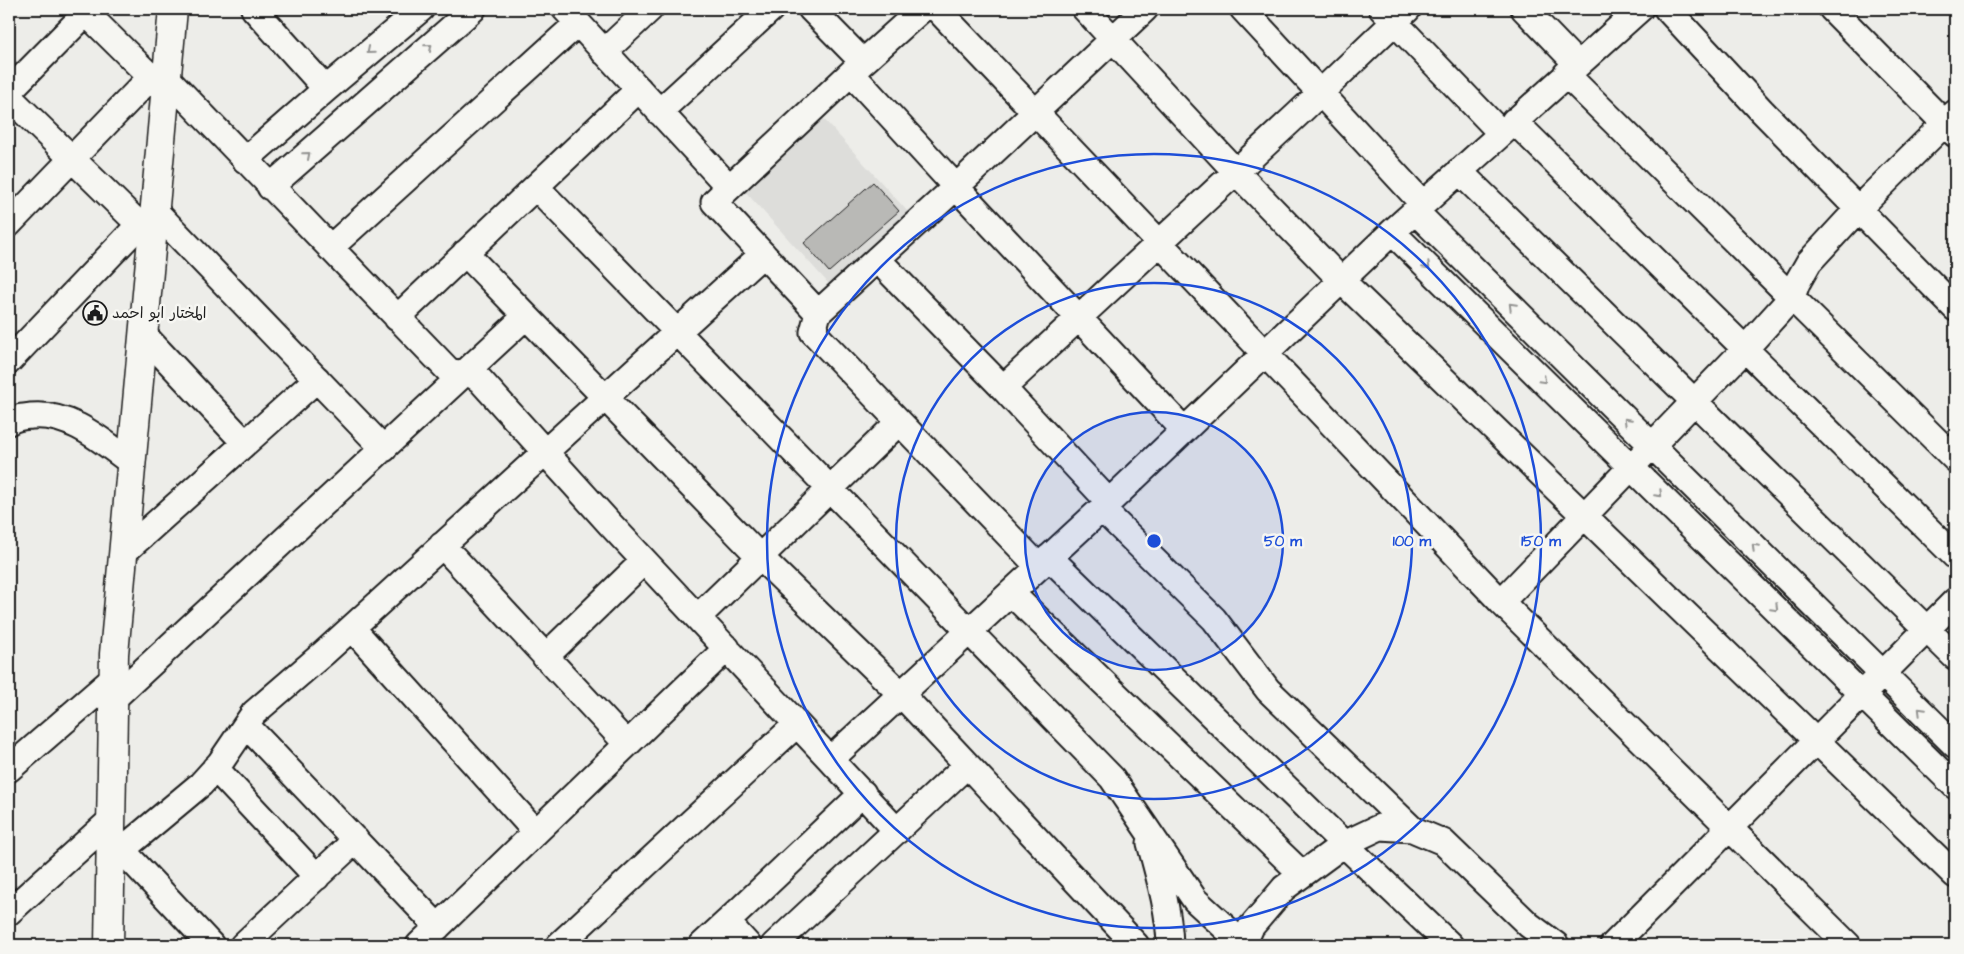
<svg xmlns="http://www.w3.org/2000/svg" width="1964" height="954" viewBox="0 0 1964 954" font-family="'Architects Daughter','Playpen Sans Arabic',sans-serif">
  <rect width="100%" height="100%" fill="#edede9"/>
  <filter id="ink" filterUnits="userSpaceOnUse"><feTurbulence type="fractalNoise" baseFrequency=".02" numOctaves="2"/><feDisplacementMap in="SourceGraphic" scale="10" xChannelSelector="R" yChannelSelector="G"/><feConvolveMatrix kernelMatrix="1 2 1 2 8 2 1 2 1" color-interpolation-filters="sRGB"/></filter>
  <g filter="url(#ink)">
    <path fill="#ddddda" d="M821,116L908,212L829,284L742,188Z"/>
    <path fill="#b9b9b6" stroke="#1c1c1c" d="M873,182L899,211L829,272L804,243Z"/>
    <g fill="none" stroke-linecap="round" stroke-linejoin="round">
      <g stroke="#1c1c1c" stroke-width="29">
        <path id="minor" d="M82,9L162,88
          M254,9L326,89
          M565,9L729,187
          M811,9L863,62
          M937,9L1501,602L1848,945
          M1085,9L1236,172L1341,280L1955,875
          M1145,9L956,187L1184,430
          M1243,9L1423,204
          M1382,9L1501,133
          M1524,9L1577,64
          M1667,9L1762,111L1955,308
          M1832,9L1955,134
          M604,52L650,9
          M851,73L956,187L818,313L714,202Z
          M851,73L922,9
          M1566,74L1955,459
          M167,78L450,372L471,374L480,380L610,524L897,831
          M9,91L90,9
          M9,97L152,237
          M659,112L771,9
          M1514,121L1955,556
          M245,160L326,89L421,9
          M1459,171L1955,657
          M270,187L473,9
          M536,187L1112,778L1195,900L1243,944
          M155,211L384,449
          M1415,211L1955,745
          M9,224L151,77
          M1392,232L1955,786
          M330,248L578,23
          M465,253L760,557L901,694L1136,945
          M877,259L1003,388L1109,502
          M818,313L813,332L1039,567
          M397,318L639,89
          M143,334L245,443
          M9,361L140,224
          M1003,388L1298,114L1408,9
          M9,422C16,417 22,417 31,416C70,412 102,441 132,463
          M1102,509L1214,619L1268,690L1412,829
          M442,545L627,744
          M123,553L317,379
          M1049,557L1344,844L1450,945
          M1011,593L1302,874
          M1501,602L1745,349L1792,297L1797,283L1809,262L1858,209L1955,113
          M698,617L899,422
          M352,628L536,832
          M545,657L644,561
          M114,698L526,316
          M246,725L438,927
          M831,759L1109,502L1392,232L1640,9
          M215,768L317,877
          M9,769L114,678
          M1150,843C1159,877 1169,910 1170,945
          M122,850L211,945
          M111,859L201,784L220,763L254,713L325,652L763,254
          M9,912L111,820
          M243,945L356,840
          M419,945L727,648
          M559,945L797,724
          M702,945L727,922
          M748,945L727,922L863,793
          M774,945L967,765
          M1243,945L1251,927L1284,888L1344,844L1380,827L1412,829L1443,842L1529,925L1556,945
          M1613,945L1955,601"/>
      </g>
      <g stroke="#1c1c1c" stroke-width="31">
        <path id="major" d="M109,945L114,654L173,9"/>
      </g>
      <use href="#minor" stroke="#f6f6f2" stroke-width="25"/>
      <use href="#major" stroke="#f6f6f2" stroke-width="28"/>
    </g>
    <defs><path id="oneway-chevron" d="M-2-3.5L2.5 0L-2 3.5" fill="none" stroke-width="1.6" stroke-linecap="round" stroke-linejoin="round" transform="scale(1.25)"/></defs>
    <g stroke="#949492">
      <use href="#oneway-chevron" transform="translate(429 47) rotate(-41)"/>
      <use href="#oneway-chevron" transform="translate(370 51) rotate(140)"/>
      <use href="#oneway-chevron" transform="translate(307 155) rotate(-41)"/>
      <use href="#oneway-chevron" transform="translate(1427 266) rotate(45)"/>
      <use href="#oneway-chevron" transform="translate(1512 306) rotate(-135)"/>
      <use href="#oneway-chevron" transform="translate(1543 380) rotate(45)"/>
      <use href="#oneway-chevron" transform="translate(1627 421) rotate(-135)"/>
      <use href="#oneway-chevron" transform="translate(1659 494) rotate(45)"/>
      <use href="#oneway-chevron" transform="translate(1755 547) rotate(-135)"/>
      <use href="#oneway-chevron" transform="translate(1775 608) rotate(45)"/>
      <use href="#oneway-chevron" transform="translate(1921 711) rotate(-135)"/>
    </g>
  </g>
  <circle cx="1154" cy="541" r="129" fill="#1d4ed8" fill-opacity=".12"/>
  <g fill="none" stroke="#1d4ed8" stroke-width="2.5">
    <circle cx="1154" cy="541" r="129"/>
    <circle cx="1154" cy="541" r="258"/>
    <circle cx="1154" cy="541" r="387"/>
  </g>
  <defs>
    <g id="civic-ring" transform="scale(1.25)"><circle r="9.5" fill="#f6f6f2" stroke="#1c1c1c" stroke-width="1.5"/><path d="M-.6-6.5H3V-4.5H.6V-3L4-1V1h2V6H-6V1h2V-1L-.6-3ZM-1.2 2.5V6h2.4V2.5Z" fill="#1c1c1c"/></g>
  </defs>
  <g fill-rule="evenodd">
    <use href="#civic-ring" x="95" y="313"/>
  </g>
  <g text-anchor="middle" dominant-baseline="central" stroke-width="5" stroke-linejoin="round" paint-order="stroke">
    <g font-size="15" fill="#1c1c1c" stroke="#f6f6f2" text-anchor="start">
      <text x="112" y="313">المختار ابو احمد</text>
    </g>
  </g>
  <circle cx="1154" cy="541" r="8" fill="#1d4ed8" stroke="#f6f6f2" stroke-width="2.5"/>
  <g font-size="15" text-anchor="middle" font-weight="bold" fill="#1d4ed8" stroke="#f6f6f2" stroke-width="5" stroke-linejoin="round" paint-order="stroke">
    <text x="1283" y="546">50 m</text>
    <text x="1412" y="546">100 m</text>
    <text x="1541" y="546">150 m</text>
  </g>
  <rect width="1964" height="954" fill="none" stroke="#f6f6f2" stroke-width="30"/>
  <rect x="15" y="15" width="1934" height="924" fill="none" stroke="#1c1c1c" stroke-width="2" filter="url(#ink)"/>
</svg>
